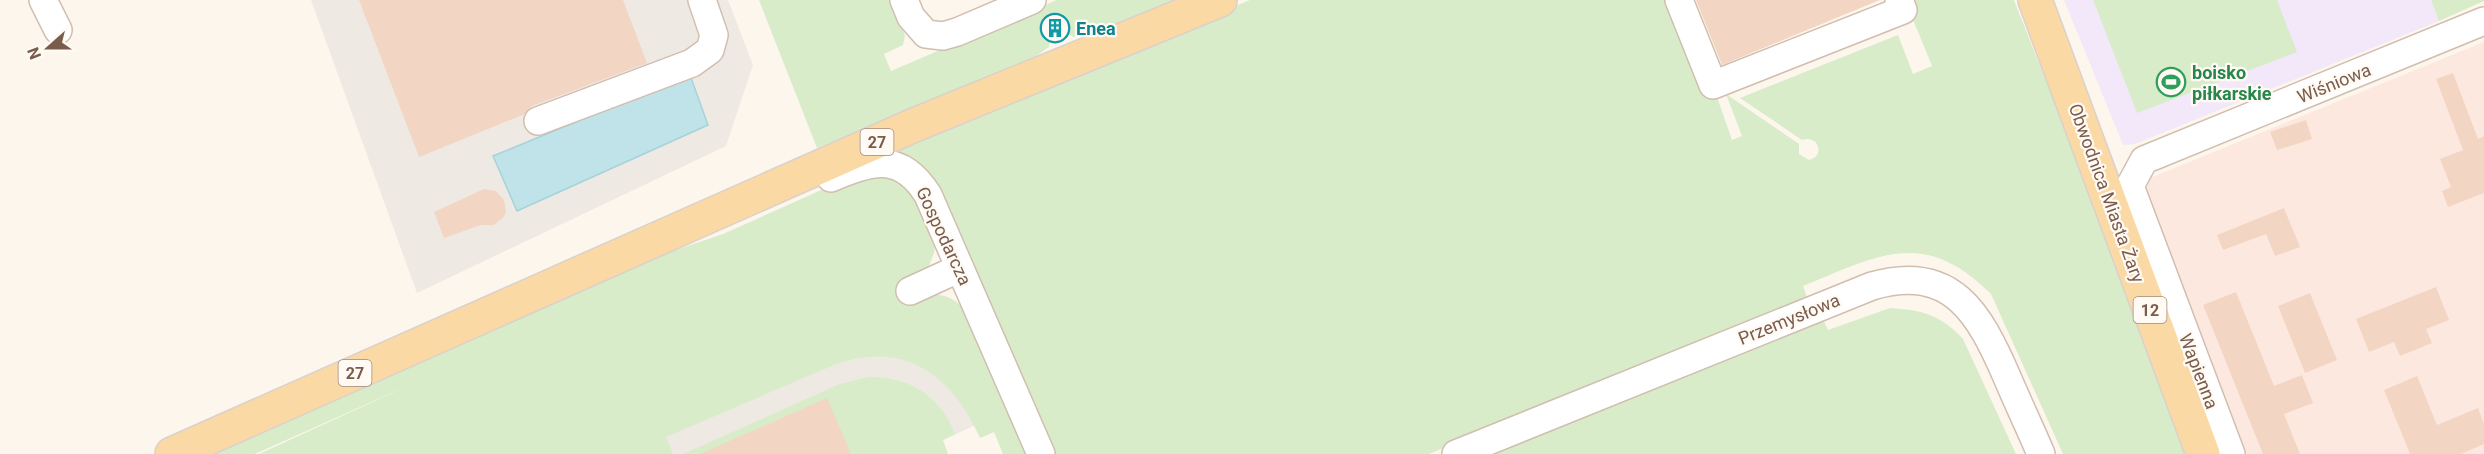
<svg xmlns="http://www.w3.org/2000/svg" width="2484" height="454" viewBox="0 0 2484 454" font-family="Roboto,sans-serif">
  <rect width="100%" height="100%" fill="#fdf6ec"/>
  <path fill="#fde8e0" d="M2484,42V454H2240L2145,195L2150,178Z"/>
  <path fill="#efe9e4" d="M311,0H728L753,65L726,146L417,293Z
    M837,353L925,355L993,417L941,441L946,454H599Z"/>
  <path fill="#f3e8fa" d="M2064,0H2431L2439,21L2135,144L2123,145Z"/>
  <path fill="#d8ecc9" d="M759,0H892L905,36L903,45L884,54L891,71L1057,0H1191L1106,31L1073,37L1066,31L1059,14L1043,21L1050,38L1049,47L1036,56L817,148Z
    M1250,0H1672L1707,88L1718,100L1732,140L1742,136L1726,94L1799,144V154L1809,160C1826,156 1818,134 1802,140L1740,98L1898,35L1913,74L1932,66L1905,0H2014L2193,454H2063L1991,294C1923,227 1880,255 1803,286L1808,300L1429,454H1050L955,237L886,149Z
    M2093,0H2277L2297,52L2137,113Z
    M2431,0H2484V1L2439,21Z
    M892,174L914,194L935,245L934,253L927,271L928,295C944,294 956,298 965,311L1029,454H1003L994,432L980,438C952,375 904,339 834,365L666,437L673,454H259L414,383L255,454H201L646,260L723,234L855,175Z
    M1890,308C1922,310 1941,315 1963,339L2016,454H1482L1821,315L1828,330Z
    M868,377C909,376 941,396 955,434L943,440L948,454H683L840,384Z"/>
  <path fill="#bfe3e8" stroke="#a5d3da" stroke-width="1.5" d="M690,75L708,125L517,211L493,156Z"/>
  <path fill="#f3d5c3" d="M359,0H623L647,63L532,106L525,114L419,157Z
    M1696,0H1880L1722,65Z
    M2453,73L2478,139L2484,136V193L2448,207L2442,191L2451,187L2440,159L2463,150L2436,79Z
    M2306,120L2312,139L2277,150L2270,132Z
    M484,189L496,191L504,200L506,212L503,218L494,225H481L444,238L434,212Z
    M2284,208L2300,247L2275,256L2266,234L2223,250L2217,235Z
    M2436,287L2449,320L2426,329L2432,343L2400,356L2394,342L2369,352L2356,319Z
    M2236,292L2274,386L2302,375L2313,403L2284,414L2300,454H2263L2203,305Z
    M2310,293L2337,360L2305,373L2278,306Z
    M2417,376L2437,425L2478,408L2484,424V444L2461,454H2410L2384,390Z
    M827,398L851,454H700Z"/>
  <g fill="none" stroke-linecap="round" stroke-linejoin="round">
    <g stroke="#d1beb0" stroke-width="30">
      <path id="minor" d="M43,0L58,30
        M904,0L911,17L926,34L943,36L957,32L1032,0
        M1679,0L1713,85L1903,10L1899,0
        M538,121L692,63L710,50L714,35L702,0
        M831,178C872,160 901,152 928,195L1041,454
        M910,291L960,268
        M1456,454L1872,286C1952,263 1979,313 2007,377C2018,403 2030,428 2041,454
        M2231,454L2130,186L2144,160L2484,21"/>
    </g>
    <g stroke="#dad1cd" stroke-width="36">
      <path id="major" d="M2035,0L2203,454
        M172,454L912,126L1220,0"/>
    </g>
    <use href="#minor" stroke="#fff" stroke-width="27"/>
    <use href="#major" stroke="#fbd9a5" stroke-width="33"/>
  </g>
  <defs>
    <g id="building-ring" transform="scale(1.5)"><circle r="9.5" fill="#fffaf3" stroke="#0f9aa8" stroke-width="1.5"/><path d="M-4-6H4V6H1V3H-1V6H-4ZM-2.5-4.3h1.7v1.8h-1.7ZM.8-4.3h1.7v1.8H.8ZM-2.5-1h1.7V.8h-1.7ZM.8-1h1.7V.8H.8Z" fill="#0f9aa8"/></g>
    <g id="stadium-ring" transform="scale(1.5)"><circle r="9.5" fill="#fffaf3" stroke="#2e9e5b" stroke-width="1.5"/><path d="M0-5a6.5 5 0 1 0 0 10a6.5 5 0 1 0 0-10ZM-3.5-1.8h7v3.6h-7Z" fill="#2e9e5b"/></g>
  </defs>
  <g fill-rule="evenodd">
    <use href="#building-ring" x="1055" y="28"/>
    <use href="#stadium-ring" x="2171" y="82"/>
  </g>
  <g text-anchor="middle" dominant-baseline="central" stroke-width="4.5" stroke-linejoin="round" paint-order="stroke">
    <g fill="#fffaf3" stroke="#a28b7f" stroke-width="1.5">
      <rect x="860.5" y="129" width="33" height="26" rx="4.5"/>
      <rect x="2133.5" y="297" width="33" height="26" rx="4.5"/>
      <rect x="338.5" y="360" width="33" height="26" rx="4.5"/>
    </g>
    <g font-size="16" font-weight="bold" fill="#7a5c4d">
      <text x="877" y="142">27</text>
      <text x="2150" y="310">12</text>
      <text x="355" y="373">27</text>
    </g>
    <g font-size="18" font-weight="bold" fill="#0d838f" stroke="#fffaf3" text-anchor="start">
      <text x="1076" y="28">Enea</text>
    </g>
    <g font-size="18" font-weight="bold" fill="#27864d" stroke="#fffaf3" text-anchor="start">
      <text x="2192" y="72">boisko<tspan x="2192" dy="21">piłkarskie</tspan></text>
    </g>
    <g font-size="18" fill="#7a5c4d" stroke="#fffaf3">
      <text transform="translate(2334 83) rotate(-22)">Wiśniowa</text>
      <text transform="translate(2107 193) rotate(70)">Obwodnica Miasta Żary</text>
      <text transform="translate(944 236) rotate(65)">Gospodarcza</text>
      <text transform="translate(1789 319) rotate(-22)">Przemysłowa</text>
      <text transform="translate(2199 371) rotate(69)">Wapienna</text>
    </g>
  </g>
  <g transform="translate(48 48) rotate(249)" stroke="#fffaf3" stroke-width="4.5" paint-order="stroke">
  <path d="M0-4.5L10 22L0 15L-10 22Z" fill="#7a5c4d"/>
  <text y="-9" font-size="16" font-weight="bold" text-anchor="middle" fill="#7a5c4d">N</text>
  </g>
</svg>
